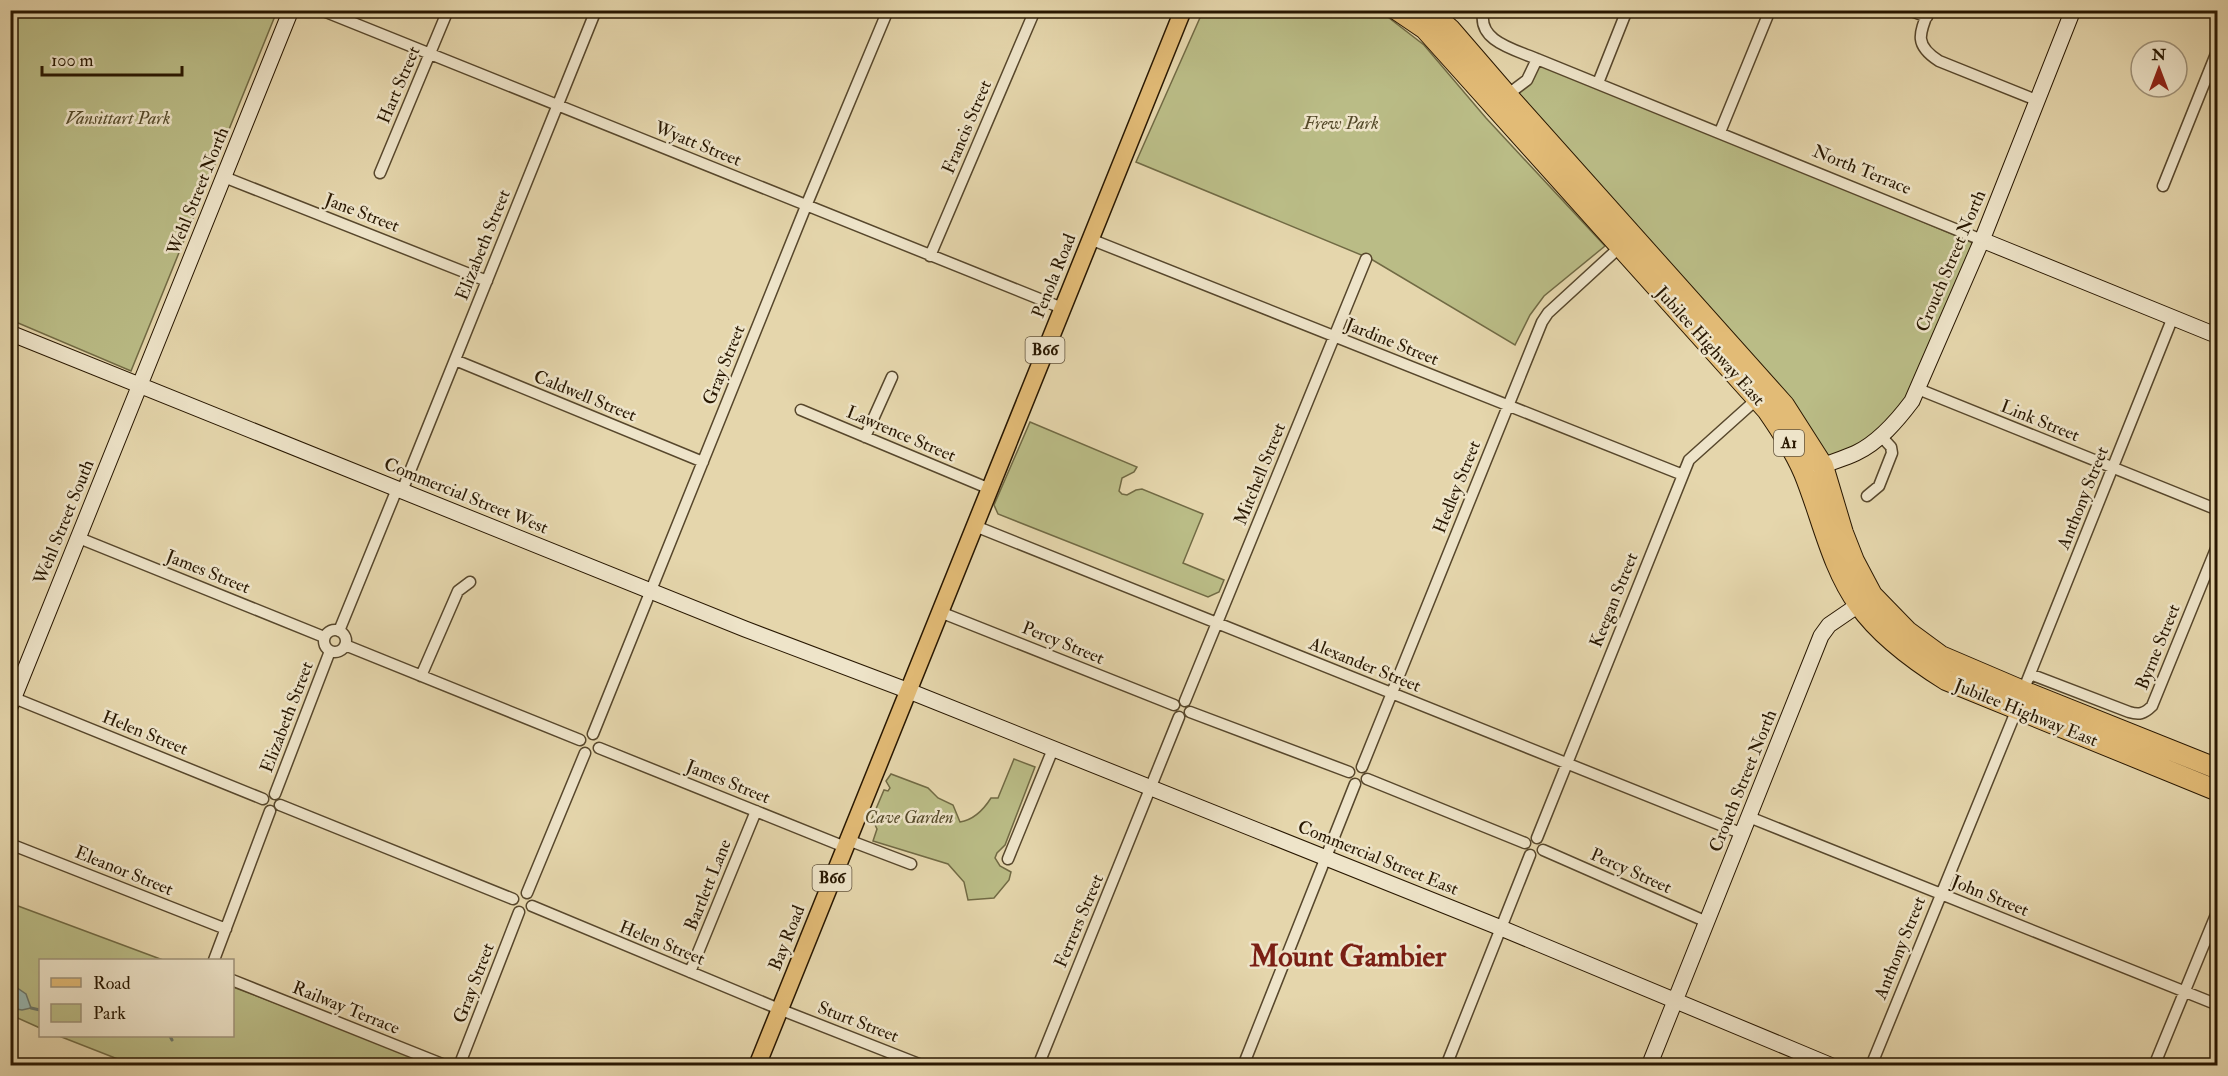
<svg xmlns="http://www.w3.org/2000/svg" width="2228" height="1076" viewBox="0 0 2228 1076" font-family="'IM FELL Double Pica',serif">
  <rect width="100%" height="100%" fill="#e5d6ac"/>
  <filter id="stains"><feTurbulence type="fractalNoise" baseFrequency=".00333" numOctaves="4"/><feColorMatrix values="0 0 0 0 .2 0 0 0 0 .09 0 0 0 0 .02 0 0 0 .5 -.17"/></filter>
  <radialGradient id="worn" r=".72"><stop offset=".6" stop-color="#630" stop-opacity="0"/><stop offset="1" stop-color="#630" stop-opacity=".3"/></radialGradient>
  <path fill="#babc86" stroke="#716a44" stroke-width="1.5" d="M10,11H277L131,371L11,320Z
    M1203,11H1380L1424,45L1486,118L1605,246L1544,296L1530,315L1515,345L1371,259L1136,162Z
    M1537,64L1718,135L1973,243L1908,403L1879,433L1827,461L1513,95Z
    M1030,422L1137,467L1134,472L1122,478L1119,491L1122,494L1127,495L1136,490L1142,489L1203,514L1183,563L1224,580L1219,592L1208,597L998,514L994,505Z
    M1014,759L1035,767L1005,845L997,853L995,858L1000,866L1011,872L1009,880L994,898L968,900L964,882L948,864L873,841L877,829L875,825L870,823L884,790L888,791L890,788L886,781L891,774L928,788L938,798L953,805L960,822C973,820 984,809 991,798H998Z
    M10,903L163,960H40V1028L11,1015Z
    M233,987L438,1065H133L59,1036H232Z"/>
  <path fill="#98b7b1" stroke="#6b776b" stroke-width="1.5" d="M10,983L26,994L31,1008L22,1010L11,1008Z"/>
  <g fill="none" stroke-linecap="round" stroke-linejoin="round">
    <path stroke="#6b776b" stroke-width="3" d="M31,1008L40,1010
      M170,1036L172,1040"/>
    <g stroke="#57472c" stroke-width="13">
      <path id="street" d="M321,10L1062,308
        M1484,10C1475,41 1516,50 1537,59
        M1909,10L1927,17
        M1929,10C1919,34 1914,45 1939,61L2036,100
        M1598,83L1627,10
        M1507,95L1527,80L1537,59L1982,240
        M1720,132L1770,10
        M380,173L448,10
        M224,177L487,281
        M2163,186L2218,49
        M1090,239L1683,475
        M930,256L1035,10
        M455,360L703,462
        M1918,389L2218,510
        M801,410L990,489
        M865,437L892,377
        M402,491L596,10
        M1867,496L1879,486L1892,453L1891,447L1881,436
        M975,526L1743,834
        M79,538L324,637
        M940,612L1174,705
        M324 641a11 11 0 1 1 22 0a11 11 0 1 1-22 0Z
        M339,631L397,489
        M345,645L580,740
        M2030,674L2129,712C2139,715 2144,714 2152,706L2218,544
        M421,676L458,591L470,582
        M2023,691L2173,317
        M14,698L263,799
        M1185,701L1366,259
        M1190,712L1349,772
        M593,734L806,206L888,10
        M599,748L845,847
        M1362,767L1542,322L1548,313L1621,246
        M1367,779L1525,843
        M275,794L330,651
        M280,805L513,899
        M1749,817L2218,1005
        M1537,838L1689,460L1757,399
        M848,840L911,864
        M10,844L226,929
        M1543,850L1707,922
        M1008,859L1053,749
        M527,893L585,753
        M532,906L779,1009L924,1066
        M214,960L270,811
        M690,972L756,811
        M232,980L447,1066
        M459,1066L519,912
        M1038,1066L1179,717
        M1243,1066L1355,784
        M1446,1066L1530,855
        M1871,1066L2017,709
        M2154,1066L2218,910"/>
    </g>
    <g stroke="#281701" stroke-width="17">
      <path id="secondary" d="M1982,240L2218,336
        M10,333L745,629L909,691L1501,928L1832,1066
        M1815,469C1828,463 1843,459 1856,453C1879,442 1897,421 1912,401L1982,240L2073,10
        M10,707L291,10
        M1649,1066L1821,636L1829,625L1867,599"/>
    </g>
    <g stroke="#281701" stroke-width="19">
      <path id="primary" d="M757,1066L1183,10"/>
    </g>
    <g stroke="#281701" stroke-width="22">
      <path id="highway" d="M1397,10L1425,29L1767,410C1781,430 1794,450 1804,473C1822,517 1831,566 1859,605C1881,636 1914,660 1946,680L2218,791
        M1428,10L1450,29L1507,95L1784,405L1823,466L1843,533L1854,561L1872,595L1907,631L1941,656L2023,691L2218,769"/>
    </g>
    <use href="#street" stroke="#eee4c9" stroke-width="10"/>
    <use href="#secondary" stroke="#eee4c9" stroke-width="15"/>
    <use href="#primary" stroke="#e2bb76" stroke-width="16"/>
    <use href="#highway" stroke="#e2bb76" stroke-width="20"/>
  </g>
  <g text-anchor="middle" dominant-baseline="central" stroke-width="5" stroke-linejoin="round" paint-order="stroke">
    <g fill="#eee4c9" stroke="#63543d" stroke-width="1.5">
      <rect x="1025.5" y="337" width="39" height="26" rx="4.5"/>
      <rect x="1774" y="430" width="30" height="26" rx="4.5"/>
      <rect x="812.5" y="865" width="39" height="26" rx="4.5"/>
    </g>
    <g font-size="16" font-weight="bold" fill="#281701">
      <text x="1045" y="350">B66</text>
      <text x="1789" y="443">A1</text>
      <text x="832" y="878">B66</text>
    </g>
    <g font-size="18" fill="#281701" stroke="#eee4c9">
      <text transform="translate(399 85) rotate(-67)">Hart Street</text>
      <text transform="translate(967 127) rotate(-67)">Francis Street</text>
      <text transform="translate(698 144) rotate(22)">Wyatt Street</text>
      <text transform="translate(1862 170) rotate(22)">North Terrace</text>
      <text transform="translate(198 191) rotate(-68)">Wehl Street North</text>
      <text transform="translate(362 213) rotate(21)">Jane Street</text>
      <text transform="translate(483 245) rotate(-68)">Elizabeth Street</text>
      <text transform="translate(1951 261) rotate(-67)">Crouch Street North</text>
      <text transform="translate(1054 276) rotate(-68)">Penola Road</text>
      <text transform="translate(1392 342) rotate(22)">Jardine Street</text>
      <text transform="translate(1710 346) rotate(48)">Jubilee Highway East</text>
      <text transform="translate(724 365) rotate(-68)">Gray Street</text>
      <text transform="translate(585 396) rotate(22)">Caldwell Street</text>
      <text transform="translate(2040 421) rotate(22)">Link Street</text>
      <text transform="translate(901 434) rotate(23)">Lawrence Street</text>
      <text transform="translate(1260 474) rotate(-68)">Mitchell Street</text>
      <text transform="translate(1457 487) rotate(-68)">Hedley Street</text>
      <text transform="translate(466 496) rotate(22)">Commercial Street West</text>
      <text transform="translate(2083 498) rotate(-68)">Anthony Street</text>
      <text transform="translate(64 522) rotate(-68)">Wehl Street South</text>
      <text transform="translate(208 572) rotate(22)">James Street</text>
      <text transform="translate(1614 600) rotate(-68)">Keegan Street</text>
      <text transform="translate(1063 643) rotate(22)">Percy Street</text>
      <text transform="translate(2158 647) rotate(-68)">Byrne Street</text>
      <text transform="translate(1365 665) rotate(22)">Alexander Street</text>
      <text transform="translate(2026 713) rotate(22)">Jubilee Highway East</text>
      <text transform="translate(287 717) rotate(-69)">Elizabeth Street</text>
      <text transform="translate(145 733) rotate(22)">Helen Street</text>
      <text transform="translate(1743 781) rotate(-68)">Crouch Street North</text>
      <text transform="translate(728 782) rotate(22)">James Street</text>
      <text transform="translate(1378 858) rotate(22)">Commercial Street East</text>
      <text transform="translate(124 871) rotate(22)">Eleanor Street</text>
      <text transform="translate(1631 871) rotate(24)">Percy Street</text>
      <text transform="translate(708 885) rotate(-68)">Bartlett Lane</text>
      <text transform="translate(1990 896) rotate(22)">John Street</text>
      <text transform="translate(1079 921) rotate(-67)">Ferrers Street</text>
      <text transform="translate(787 938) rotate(-68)">Bay Road</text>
      <text transform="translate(662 943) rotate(22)">Helen Street</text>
      <text transform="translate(1900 948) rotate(-68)">Anthony Street</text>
      <text transform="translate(474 983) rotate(-69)">Gray Street</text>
      <text transform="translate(346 1008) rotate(22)">Railway Terrace</text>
      <text transform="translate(858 1022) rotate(21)">Sturt Street</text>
    </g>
    <g font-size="18" font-style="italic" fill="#544929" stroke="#eee4c9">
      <text x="118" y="118">Vansittart Park</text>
      <text x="1341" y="123">Frew Park</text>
      <text x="909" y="817">Cave Garden</text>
    </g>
    <g font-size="30" font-weight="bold" fill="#7a1f14" stroke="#eee4c9">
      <text x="1348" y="956">Mount Gambier</text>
    </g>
  </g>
  <rect width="2228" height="1076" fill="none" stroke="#e5d6ac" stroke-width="36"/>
  <rect x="12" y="12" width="2204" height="1052" fill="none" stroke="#281701" stroke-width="3"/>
  <rect x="18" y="18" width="2192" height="1040" fill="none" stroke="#281701" stroke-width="1.5"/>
  <rect x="39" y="959" width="195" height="78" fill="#eee4c9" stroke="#9f9279" stroke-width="1.5"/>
  <rect x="51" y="978" width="30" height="9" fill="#e2bb76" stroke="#9f9279" stroke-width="1.5"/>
  <text x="93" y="989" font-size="18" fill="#281701">Road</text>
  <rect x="51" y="1004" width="30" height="18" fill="#babc86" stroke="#9f9279" stroke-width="1.5"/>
  <text x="93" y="1019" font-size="18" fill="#281701">Park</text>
  <g transform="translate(2159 69)"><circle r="28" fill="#eee4c9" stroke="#9f9279" stroke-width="1.5"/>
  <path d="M0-4.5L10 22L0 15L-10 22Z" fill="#8f2418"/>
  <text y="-9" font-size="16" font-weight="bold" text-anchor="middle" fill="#281701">N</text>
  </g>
  <path d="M42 66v9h140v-9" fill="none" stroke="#281701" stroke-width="3"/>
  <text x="51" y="66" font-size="18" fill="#281701" stroke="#eee4c9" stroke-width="4.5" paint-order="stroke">100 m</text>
  <rect width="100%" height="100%" filter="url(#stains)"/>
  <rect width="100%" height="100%" fill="url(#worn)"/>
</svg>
